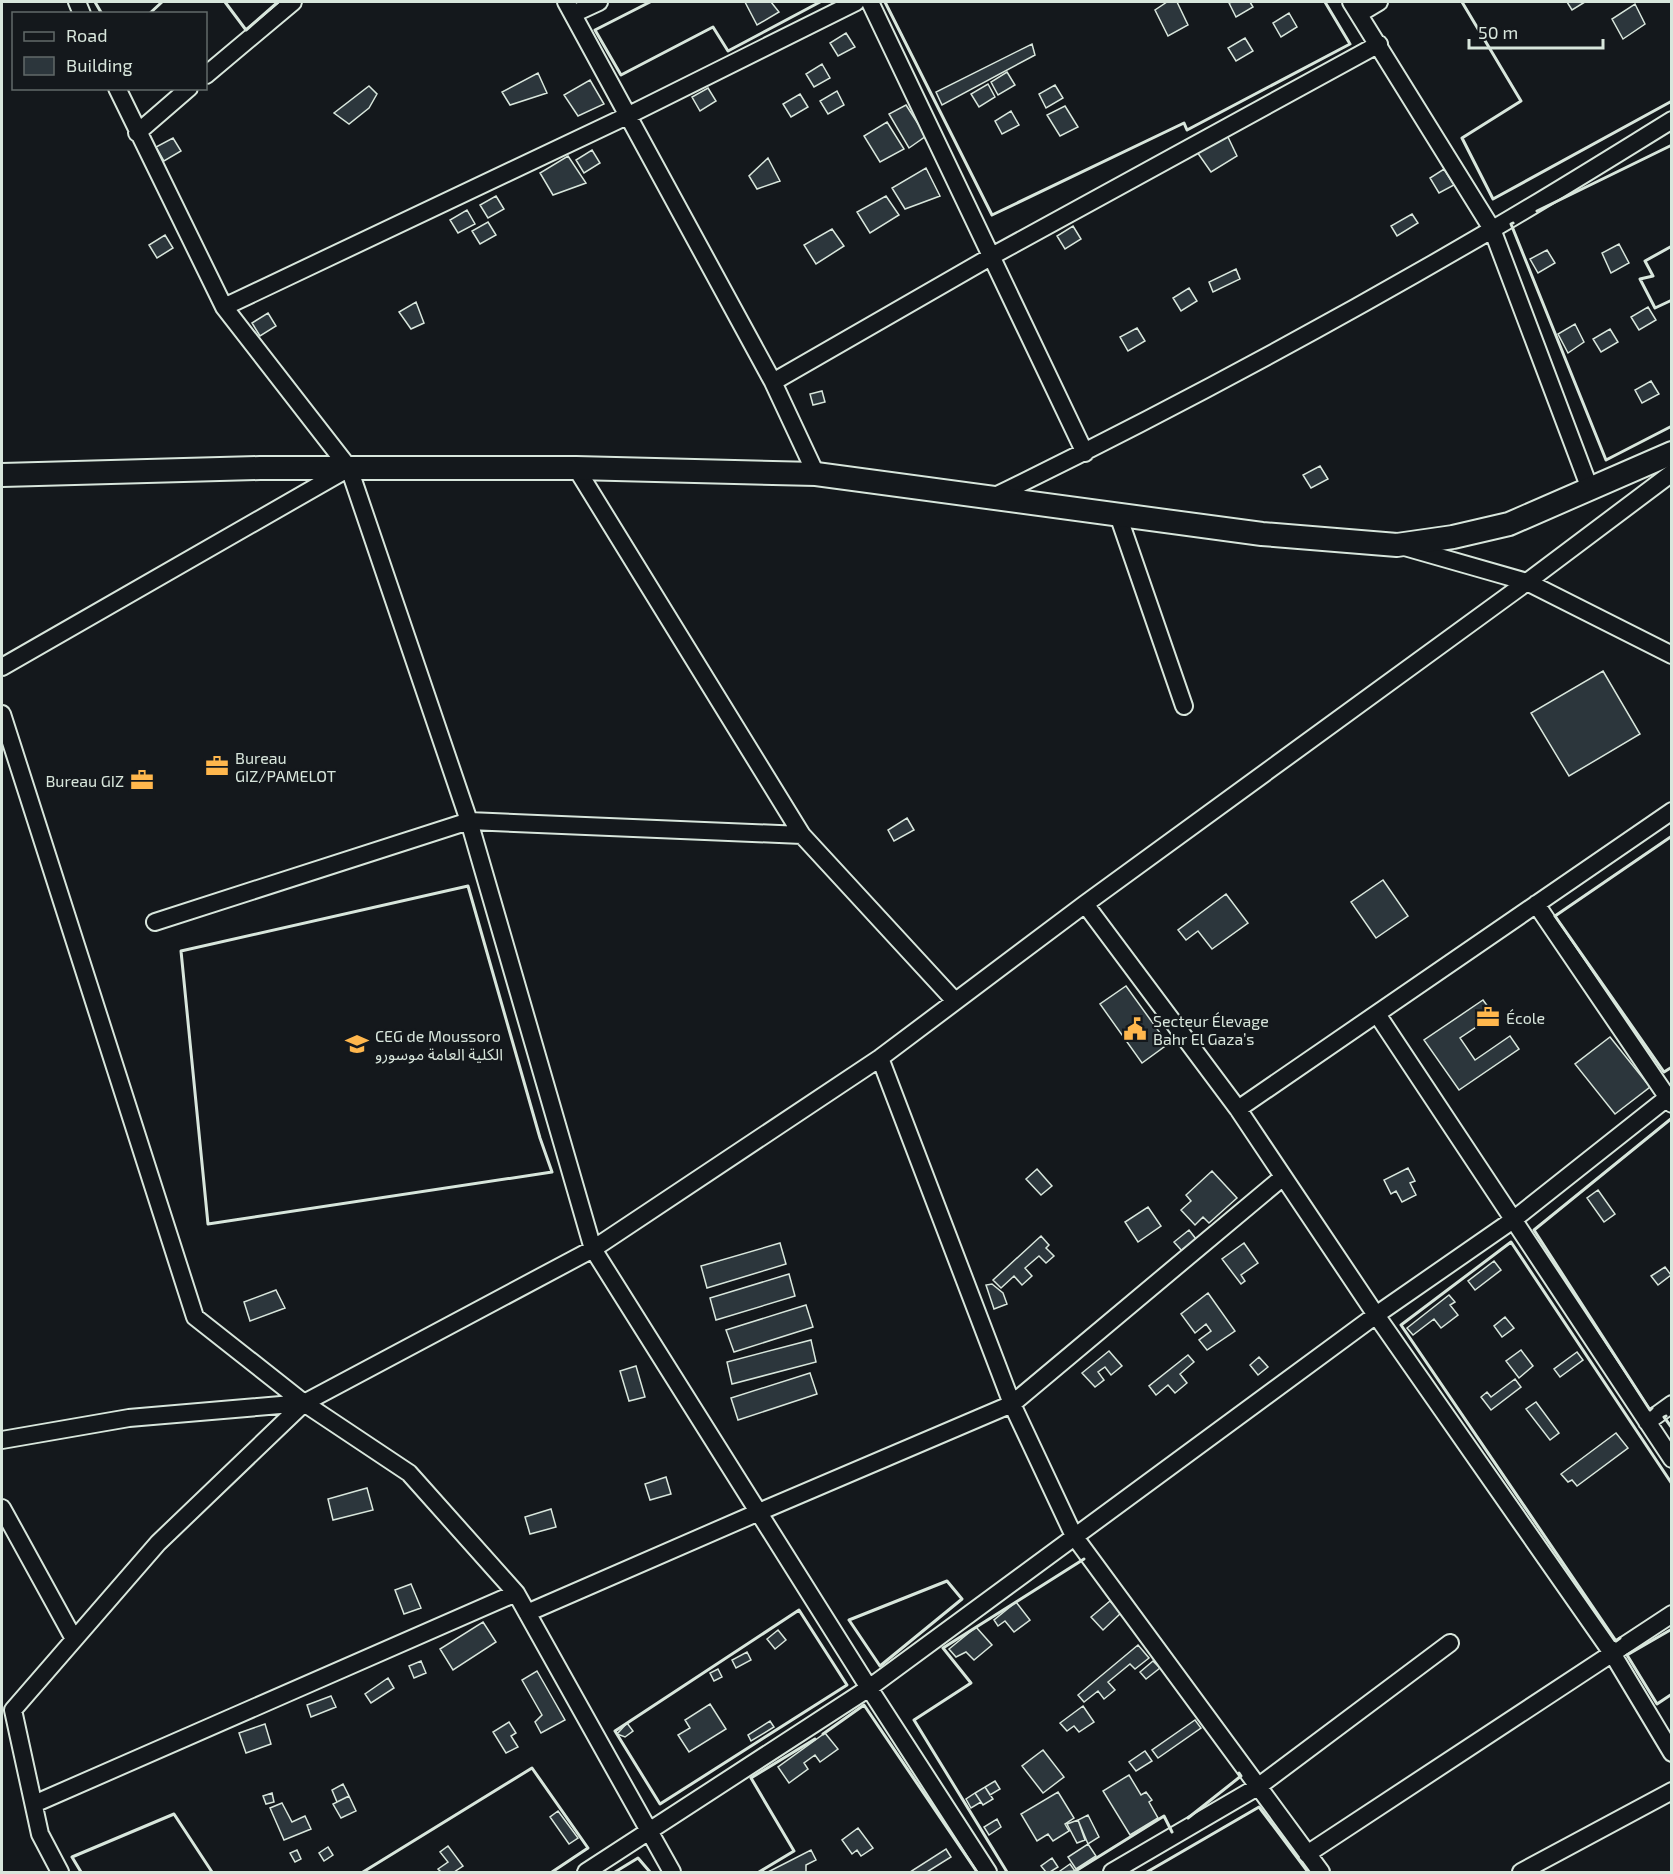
<svg xmlns="http://www.w3.org/2000/svg" width="1673" height="1874" viewBox="0 0 1673 1874" font-family="'Exo 2','Noto Sans Arabic',sans-serif">
  <rect width="100%" height="100%" fill="#14181c"/>
  <path fill="#2c363c" stroke="#d8e6dc" stroke-width="1.5" d="M745,2H771L779,12L757,25Z
    M1167,2H1177L1188,25L1168,36L1155,10Z
    M1232,2H1250L1253,7L1236,17L1229,3Z
    M1567,2H1585L1572,10Z
    M1635,4L1645,24L1623,39L1612,19Z
    M1289,13L1297,27L1281,37L1273,23Z
    M846,33L855,47L838,56L830,43Z
    M1245,38L1253,51L1236,61L1228,48Z
    M1032,44L1035,55L942,105L936,92Z
    M822,64L830,78L814,87L806,74Z
    M1007,72L1015,85L998,95L991,82Z
    M538,73L547,93L510,105L502,92Z
    M590,80L604,104L578,116L564,95Z
    M988,84L995,97L979,107L971,94Z
    M1055,85L1063,98L1046,108L1039,94Z
    M369,86L377,94L369,108L349,124L334,113Z
    M708,88L716,101L700,111L692,97Z
    M837,91L844,105L828,114L820,101Z
    M800,94L808,107L791,117L783,104Z
    M906,105L926,136L909,148L889,114Z
    M1065,106L1078,127L1060,136L1047,115Z
    M1011,111L1019,125L1002,134L995,121Z
    M887,122L904,149L880,162L864,136Z
    M1227,135L1237,156L1211,172L1197,152Z
    M173,138L181,151L164,161L156,147Z
    M592,150L600,163L584,173L576,160Z
    M568,156L586,183L553,195L540,173Z
    M768,158L780,181L757,189L749,176Z
    M926,168L940,196L905,209L892,188Z
    M1444,169L1454,185L1439,193L1430,178Z
    M496,196L504,209L488,218L480,205Z
    M886,196L899,215L870,233L857,212Z
    M467,210L475,224L458,233L450,220Z
    M1412,214L1418,223L1397,236L1391,226Z
    M488,222L496,235L480,244L472,231Z
    M1073,226L1081,239L1065,249L1057,236Z
    M832,229L844,246L816,264L804,245Z
    M165,235L173,248L157,258L149,245Z
    M1619,244L1629,263L1611,273L1602,253Z
    M1547,250L1555,263L1538,273L1530,259Z
    M1236,269L1240,279L1213,292L1209,282Z
    M1189,288L1197,301L1181,311L1173,298Z
    M416,302L424,323L411,329L399,312Z
    M1648,307L1656,320L1639,330L1631,317Z
    M268,313L276,326L260,336L252,323Z
    M1575,324L1584,342L1568,353L1558,334Z
    M1137,328L1145,341L1128,351L1120,337Z
    M1610,329L1618,342L1601,352L1593,339Z
    M1651,381L1659,394L1642,403L1635,390Z
    M822,391L825,402L813,405L810,394Z
    M1320,466L1328,479L1311,488L1303,475Z
    M1603,671L1640,734L1569,776L1531,713Z
    M907,818L914,830L894,841L888,830Z
    M1383,880L1408,916L1376,938L1351,902Z
    M1226,894L1248,923L1212,949L1198,931L1186,940L1178,930Z
    M1126,986L1168,1044L1142,1063L1100,1004Z
    M1483,1000L1494,1015L1460,1038L1475,1060L1510,1036L1519,1049L1459,1090L1424,1040Z
    M1610,1037L1650,1087L1615,1114L1575,1064Z
    M1408,1168L1415,1181L1410,1183L1416,1195L1402,1202L1396,1191L1391,1194L1384,1180Z
    M1037,1169L1052,1186L1041,1195L1026,1179Z
    M1212,1171L1237,1198L1209,1223L1203,1217L1195,1225L1181,1210L1191,1201L1186,1195Z
    M1598,1190L1615,1214L1604,1222L1587,1198Z
    M1148,1207L1161,1226L1138,1242L1125,1222Z
    M1189,1230L1196,1239L1182,1251L1174,1242Z
    M1041,1236L1049,1245L1046,1248L1054,1256L1046,1263L1039,1256L1025,1268L1032,1276L1022,1285L1014,1276L1001,1288L993,1280Z
    M780,1243L786,1264L707,1288L701,1266Z
    M1244,1243L1258,1263L1241,1275L1245,1281L1241,1284L1222,1259Z
    M1494,1261L1501,1270L1475,1290L1468,1281Z
    M1665,1267L1671,1275L1658,1285L1651,1276Z
    M789,1274L795,1296L716,1320L710,1298Z
    M992,1284L1003,1293L1007,1304L994,1309L986,1285Z
    M276,1290L285,1308L250,1321L244,1302Z
    M1208,1293L1235,1331L1207,1350L1199,1340L1211,1331L1206,1324L1195,1333L1181,1314Z
    M1449,1295L1455,1302L1450,1305L1458,1315L1441,1328L1434,1319L1413,1335L1407,1328Z
    M806,1305L813,1327L734,1352L726,1330Z
    M1505,1317L1514,1328L1502,1337L1494,1326Z
    M811,1340L816,1362L732,1384L727,1362Z
    M1521,1350L1533,1366L1519,1378L1506,1361Z
    M1109,1351L1122,1366L1111,1375L1105,1367L1098,1372L1104,1380L1095,1387L1082,1373Z
    M1577,1352L1583,1360L1560,1377L1554,1369Z
    M1188,1355L1194,1362L1180,1374L1187,1383L1175,1393L1168,1385L1156,1395L1149,1386Z
    M1259,1357L1268,1367L1258,1375L1250,1365Z
    M636,1366L645,1397L629,1401L620,1371Z
    M810,1373L817,1394L738,1420L731,1398Z
    M1515,1379L1521,1387L1491,1410L1481,1397L1487,1392L1491,1397Z
    M1536,1402L1559,1433L1550,1440L1526,1409Z
    M1616,1433L1628,1448L1577,1486L1572,1480L1568,1482L1561,1474Z
    M666,1477L671,1494L650,1500L645,1484Z
    M367,1488L373,1510L333,1520L328,1499Z
    M551,1509L556,1527L530,1534L525,1517Z
    M411,1584L421,1608L404,1614L395,1590Z
    M1110,1601L1121,1613L1103,1630L1091,1617Z
    M1016,1602L1030,1620L1014,1632L1005,1621L998,1626L994,1620Z
    M483,1622L496,1642L453,1670L440,1649Z
    M976,1627L992,1645L974,1660L966,1652L956,1657L949,1649Z
    M778,1630L786,1640L775,1649L767,1639Z
    M1138,1645L1149,1658L1135,1669L1130,1664L1108,1682L1115,1690L1104,1699L1098,1691L1084,1702L1078,1695Z
    M747,1652L751,1660L736,1668L732,1660Z
    M421,1661L426,1673L414,1678L409,1666Z
    M1153,1661L1160,1668L1146,1679L1140,1672Z
    M718,1669L722,1677L714,1681L710,1673Z
    M537,1671L565,1720L541,1733L535,1722L542,1715L522,1680Z
    M388,1678L394,1688L371,1703L365,1694Z
    M331,1696L336,1707L311,1717L307,1705Z
    M710,1704L726,1729L689,1752L678,1735L690,1728L685,1720Z
    M1083,1706L1094,1722L1079,1732L1074,1726L1067,1731L1060,1723Z
    M1195,1720L1201,1728L1158,1758L1152,1750Z
    M770,1721L774,1727L751,1741L748,1735Z
    M509,1722L516,1733L511,1736L518,1747L506,1753L493,1732Z
    M627,1723L633,1731L625,1737L617,1734Z
    M265,1724L271,1744L246,1753L239,1733Z
    M825,1733L838,1749L820,1762L815,1755L804,1763L808,1769L789,1783L778,1767Z
    M1043,1750L1064,1777L1043,1793L1022,1766Z
    M1145,1751L1152,1761L1136,1771L1129,1762Z
    M1129,1775L1141,1795L1146,1792L1152,1800L1149,1802L1158,1818L1130,1835L1103,1791Z
    M995,1781L1000,1789L990,1795L985,1787Z
    M343,1784L349,1796L337,1802L332,1790Z
    M985,1787L993,1799L983,1805L975,1793Z
    M1058,1792L1074,1818L1065,1824L1069,1831L1053,1841L1048,1834L1037,1841L1021,1814Z
    M272,1793L274,1802L266,1804L263,1796Z
    M975,1793L981,1802L971,1808L966,1799Z
    M349,1796L356,1811L341,1818L333,1804Z
    M282,1803L292,1822L305,1816L311,1829L284,1840L270,1808Z
    M558,1811L578,1838L569,1844L550,1817Z
    M1088,1815L1099,1837L1088,1844L1078,1820Z
    M997,1819L1001,1827L989,1835L984,1827Z
    M1078,1820L1085,1840L1077,1843L1067,1824Z
    M858,1828L873,1848L861,1856L857,1850L852,1854L842,1840Z
    M1088,1844L1096,1856L1076,1869L1068,1857Z
    M448,1846L463,1866L454,1872H441L438,1869L448,1862L440,1852Z
    M328,1847L333,1855L324,1861L319,1853Z
    M946,1849L951,1857L927,1872H910Z
    M297,1850L301,1859L295,1862L290,1853Z
    M811,1850L816,1860L806,1865V1872H768Z
    M1052,1858L1058,1867L1050,1872H1046L1041,1866Z
    M1070,1864L1075,1871L1061,1872L1060,1871Z"/>
  <g fill="none" stroke-linecap="round" stroke-linejoin="round">
    <g stroke="#d8e6dc" stroke-width="20">
      <path id="street" d="M77,2L82,14
        M566,2L773,382L816,474
        M870,2L1085,453
        M1351,2L1492,229L1590,489
        M573,14L599,2
        M1359,14L1379,2
        M206,75L293,2
        M117,88L224,307L349,468
        M137,133L189,88
        M224,307L629,115L856,2
        M773,382L992,256L1379,44
        M576,468L802,835L955,1001
        M991,498C1162,415 1329,325 1493,229C1553,194 1612,157 1672,120
        M1118,515L1184,706
        M1401,546L1527,582L1672,655
        M2,667L349,468L469,821L593,1249L869,1688L988,1872
        M2,714L195,1317L304,1403L409,1473L516,1593L672,1872
        M1085,904L1238,1109L1376,1315L1612,1653L1672,1753
        M1536,904L1672,1104
        M155,922L469,821L802,835
        M1377,1014L1672,1459
        M880,1058L1012,1404L1074,1536L1321,1872
        M1238,1109L1672,811
        M1647,1422L1672,1404
        M2,1440L129,1418L304,1403
        M2,1508L74,1639
        M527,1613L759,1512L1012,1404L1283,1177
        M34,1804L516,1593
        M1307,1854L1672,1614
        M60,1872L40,1834L13,1710L158,1543L304,1403L593,1249L880,1058L1085,904L1527,582L1672,473
        M586,1872L869,1688L1376,1315L1513,1220L1672,1094
        M1112,1872L1259,1786L1450,1643
        M1521,1872L1672,1791"/>
    </g>
    <g stroke="#d8e6dc" stroke-width="26">
      <path id="secondary" d="M2,475L260,468H576L816,474L1262,534L1397,545L1453,537L1509,524L1672,453"/>
    </g>
    <use href="#street" stroke="#14181c" stroke-width="16"/>
    <use href="#secondary" stroke="#14181c" stroke-width="22"/>
    <path stroke="#d8e6dc" stroke-width="3" d="M95,2L102,14
      M225,2L246,30L278,2
      M650,2L595,30L621,75L713,27L728,51L820,2
      M885,2L992,215L1184,123L1187,130L1350,44L1325,2
      M1462,2L1521,101L1462,138L1493,199L1672,101
      M149,14L162,2
      M1537,211L1672,145
      M1513,223L1511,224L1606,460L1672,426
      M1672,246L1645,261L1653,276L1640,279L1655,308L1672,300
      M1672,836L1555,916L1664,1072L1672,1067
      M468,886L540,1138L552,1172L208,1224L181,951Z
      M1652,1408L1650,1410L1534,1230L1672,1118
      M1666,1416L1664,1417L1672,1428
      M947,1581L962,1599L880,1666L849,1620Z
      M799,1610L847,1685L660,1804L615,1731Z
      M1672,1629L1627,1655L1657,1704L1672,1694
      M1620,1638L1616,1641L1401,1325L1511,1242L1672,1484
      M823,1734L864,1705L977,1872
      M1188,1818L1241,1776L1239,1773
      M81,1872L72,1857L174,1814L212,1872
      M363,1872L532,1768L588,1848L552,1872
      M615,1872L638,1858L650,1872
      M759,1872L794,1851L751,1778L815,1739
      M1007,1872L914,1720L971,1683L943,1648L1084,1559
      M1074,1872L1164,1816L1172,1832
      M1147,1872L1259,1807L1308,1872"/>
  </g>
  <defs>
    <g id="office-bare" transform="scale(1.8)"><path d="M-6-3h4V-5.5h4V-3h4V5H-6ZM-1-4.5V-3h2v-1.5ZM-6 0V1H6V0Z" fill="#ffb74d" stroke="#14181c" stroke-width="2.5" paint-order="stroke"/></g>
    <g id="civic-bare" transform="scale(1.8)"><path d="M-.6-6.5H3V-4.5H.6V-3L4-1V1h2V6H-6V1h2V-1L-.6-3ZM-1.2 2.5V6h2.4V2.5Z" fill="#ffb74d" stroke="#14181c" stroke-width="2.5" paint-order="stroke"/></g>
    <g id="university-bare" transform="scale(1.8)"><path d="M0-5L7-2L0 1L-7-2ZM-4 1L0 2.5L4 1V4Q0 6-4 4Z" fill="#ffb74d" stroke="#14181c" stroke-width="2.5" paint-order="stroke"/></g>
  </defs>
  <g fill-rule="evenodd">
    <use href="#office-bare" x="217" y="766"/>
    <use href="#office-bare" x="142" y="780"/>
    <use href="#office-bare" x="1488" y="1017"/>
    <use href="#civic-bare" x="1135" y="1029"/>
    <use href="#university-bare" x="357" y="1044"/>
  </g>
  <g text-anchor="middle" dominant-baseline="central" stroke-width="4.5" stroke-linejoin="round" paint-order="stroke">
    <g font-size="16" fill="#d8e6dc" stroke="#14181c" text-anchor="start">
      <text x="235" y="757">Bureau<tspan x="235" dy="18">GIZ/PAMELOT</tspan></text>
      <text x="124" y="780" text-anchor="end">Bureau GIZ</text>
      <text x="1506" y="1017">École</text>
      <text x="1153" y="1020">Secteur Élevage<tspan x="1153" dy="18">Bahr El Gaza’s</tspan></text>
      <text x="375" y="1035">CEG de Moussoro<tspan x="375" dy="18">الكلية العامة موسورو</tspan></text>
    </g>
  </g>
  <rect width="1673" height="1874" fill="none" stroke="#d8e6dc" stroke-width="6"/>
  <rect x="12" y="12" width="195" height="78" fill="#14181c" stroke="#626a69" stroke-width="1.5"/>
  <rect x="24" y="32" width="30" height="9" fill="#14181c" stroke="#626a69" stroke-width="1.5"/>
  <text x="66" y="42" font-size="18" fill="#d8e6dc">Road</text>
  <rect x="24" y="57" width="30" height="18" fill="#2c363c" stroke="#626a69" stroke-width="1.5"/>
  <text x="66" y="72" font-size="18" fill="#d8e6dc">Building</text>
  <path d="M1469 39v9h134v-9" fill="none" stroke="#d8e6dc" stroke-width="3"/>
  <text x="1478" y="39" font-size="18" fill="#d8e6dc" stroke="#14181c" stroke-width="4.5" paint-order="stroke">50 m</text>
</svg>
